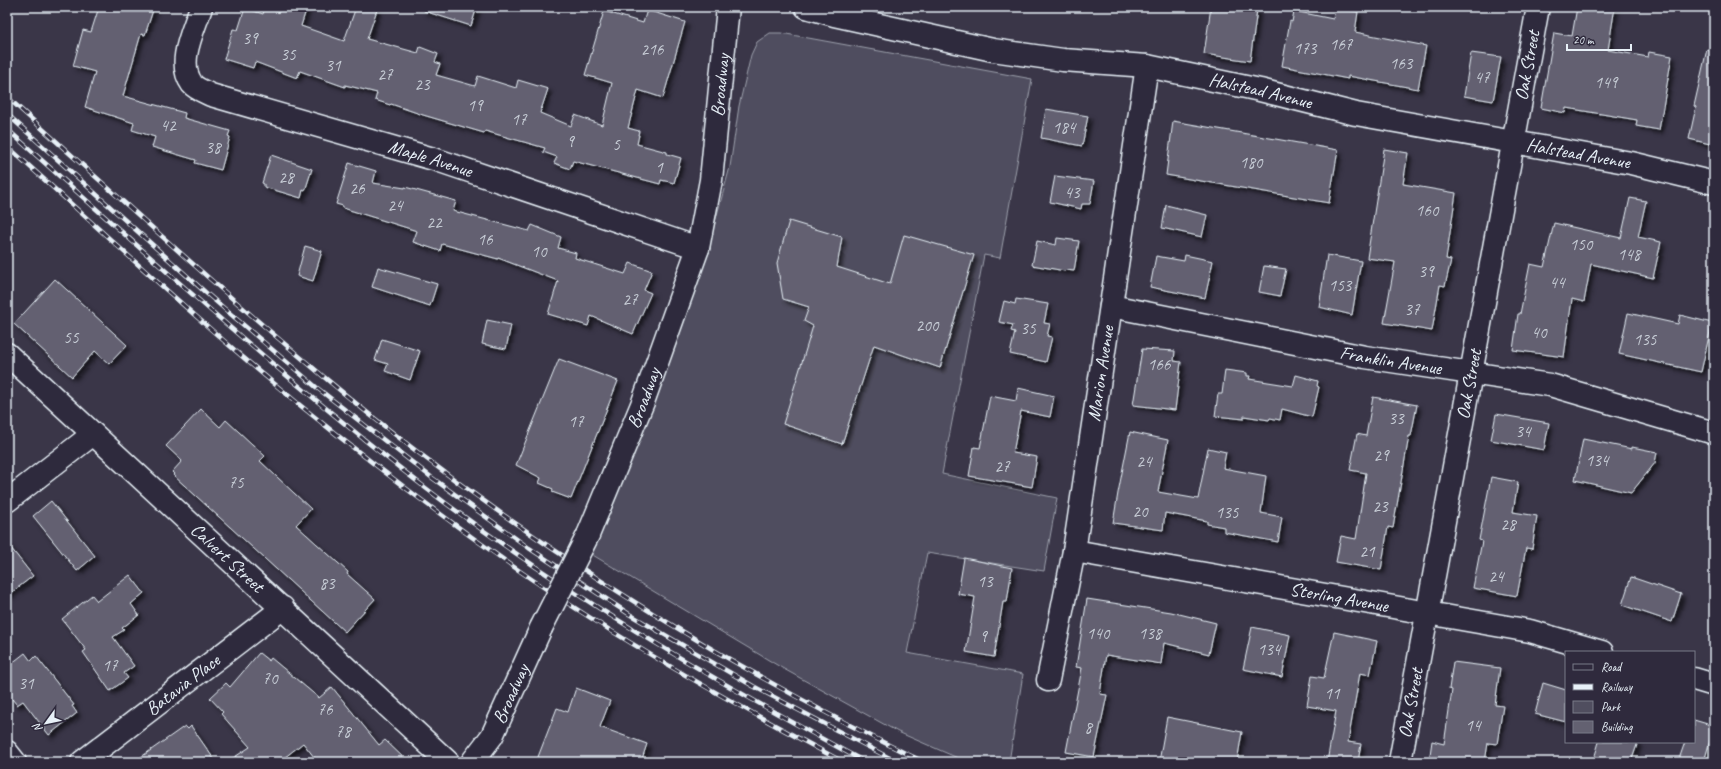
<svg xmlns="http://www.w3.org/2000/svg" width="1721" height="769" viewBox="0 0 1721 769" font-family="Caveat,sans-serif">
  <defs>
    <filter id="shadow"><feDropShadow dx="3.5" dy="3.5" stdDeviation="2" flood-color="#0009"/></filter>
  </defs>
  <rect width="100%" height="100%" fill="#3a3648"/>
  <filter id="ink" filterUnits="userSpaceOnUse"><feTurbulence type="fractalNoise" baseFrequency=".025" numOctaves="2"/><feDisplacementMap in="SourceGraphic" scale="8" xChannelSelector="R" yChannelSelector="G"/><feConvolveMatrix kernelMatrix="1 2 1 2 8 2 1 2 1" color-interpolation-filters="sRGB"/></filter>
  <g filter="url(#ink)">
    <path fill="#504e5f" stroke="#9ca0ac" d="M770,33H781L1032,79L1000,258L984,255L942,474L1057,498L1044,571L927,553L907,653L1023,674L1009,762H967L898,732L782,668L586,551L701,274L730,167L739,106L751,55L757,42Z"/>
    <path fill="#636171" stroke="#e8f1f8" filter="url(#shadow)" d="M99,7H154L145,35L141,34L123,96L185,113L184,118L230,131L228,136L230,137L221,170L195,163L196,160L152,147L155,137L132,130L134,123L85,107L95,72L73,66L83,30L91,32Z
      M280,7H307L301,26L344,41L356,7H378L367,39L418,53L420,47L438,54L435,62L440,64L436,75L475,86L478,76L516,88L518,80L548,89L540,113L571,126L575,115L602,125L612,83L585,75L604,11L643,23L647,10L685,22L663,98L638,90L628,128L639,131L638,135H639L637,144L667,152V154L681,158L674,183L661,180L660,184L573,161L570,169L554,163L557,157L543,152L545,148L485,131L484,133L423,115L391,104L390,105L375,100L377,93L345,85V87L300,71L297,78L255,62L253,68L224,59L233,29L238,30L245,8L263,14L265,8L279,12Z
      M425,7H477L471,26L424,11Z
      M1211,7H1236L1257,10L1250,61L1204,54Z
      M1577,7H1615L1608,50L1648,57L1649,52L1672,56L1659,130L1636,126L1637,120L1566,108L1565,113L1541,108L1554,33L1572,36Z
      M1335,8L1358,12L1355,32L1426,46L1418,89L1348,76V79L1282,66L1290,21L1292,22L1294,11L1333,19Z
      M1707,49L1714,50V145L1689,139L1696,107L1694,106Z
      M1471,53L1501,57L1493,101L1464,96Z
      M1046,109L1088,116L1082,146L1041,138Z
      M1173,121L1338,150L1329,203L1166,175Z
      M1384,149L1408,153L1403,184L1456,193L1446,259L1451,260L1445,286L1440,285L1432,331L1384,323L1395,262L1367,258Z
      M271,155L312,169L305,191L303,190L301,198L264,187V184L262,183Z
      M349,163L376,171L373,183L405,188V187L456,201L453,211L529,231L532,225L561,237L558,248L576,253L575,258L625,274L630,263L652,271L644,290L651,293L633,334L591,316L588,326L548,314L558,281L498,258V259L442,244L440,251L413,242L417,231L343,208V206L336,204Z
      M1055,176L1094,181L1090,204H1082L1081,209L1050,202Z
      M1630,198L1646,201L1638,237L1661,242L1653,278L1591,264L1584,302L1572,299L1564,357L1513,350L1518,314H1520L1530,264L1544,267L1554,223L1621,238Z
      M1166,205L1207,215L1202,237L1162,228Z
      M789,221L842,237L837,267L890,284L904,235L974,255L940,368L874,345L842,444L783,424L813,326L804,321L809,307L783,299L777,263Z
      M1057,238L1079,241L1074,271L1066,270L1065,271L1032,265L1037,241L1056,245Z
      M305,246L322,251L313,281L297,276Z
      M1185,255L1213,261L1205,298L1150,287L1156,256L1184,261Z
      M1327,255L1361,261L1352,315L1319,307Z
      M1264,266L1286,269L1280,296L1259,292Z
      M378,267L437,284L430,306L372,287Z
      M55,279L127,345L109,364L95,351L72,377L14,324Z
      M1016,299L1048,304L1044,323L1050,324L1047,336L1052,337L1046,362L1010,354L1015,332L1011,331L1013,325L999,322L1004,301L1015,304Z
      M1628,313L1678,324L1680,315L1712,323L1701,372L1619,354Z
      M487,320L511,325L506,349L482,344Z
      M382,339L420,351L410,380L385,371L388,364L375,360Z
      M1142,349L1175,351L1174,361L1181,362L1175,410L1133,405Z
      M559,359L618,381L571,499L552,492L553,489L539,483L541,478L516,465Z
      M1225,370L1247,373V376H1250L1249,379L1293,386L1296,375L1318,381L1317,386L1319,387L1312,417L1282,409L1280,420L1270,418L1269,420L1244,416V419L1215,416L1218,394H1222Z
      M1018,388L1054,396L1050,417L1021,411L1013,453L1037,457L1032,487L969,476L974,447L980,448L990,396L1016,401Z
      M1373,397L1417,405L1411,436H1409L1393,528L1388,527L1381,570L1336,562L1341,536L1356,539L1366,473L1350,470L1357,434L1366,436Z
      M201,409L220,427L226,420L265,456L260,461L311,509L296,525L348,572L347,574L375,599L345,632L173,475L174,474L172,472L182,461L166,446Z
      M1496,414L1549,423L1544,450L1491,440Z
      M1130,432L1168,440L1158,492L1198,499L1208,448L1226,452L1223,468L1266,476L1261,513L1282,517L1278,542L1224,532V527L1207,524V521L1165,513L1163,530L1113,523L1118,493Z
      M1583,439L1632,449V447L1657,452L1655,463L1631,493L1575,480Z
      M1491,477L1518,482L1513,512L1537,516L1532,549L1526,548L1517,596L1473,588L1482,541L1479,540Z
      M51,501L95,556L77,571L33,516Z
      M7,543L33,576L7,596Z
      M964,558L1012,568L1007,602H1003L994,657L966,652L975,597L958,594Z
      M130,575L144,593L131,604L139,615L122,628L124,630L113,637L134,666L124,673L128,678L110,691L83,652L86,650L62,619L92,595L97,601Z
      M1631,577L1681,594L1672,622L1622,605Z
      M1087,599L1171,612L1216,623L1209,654L1164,643L1161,664L1106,655L1100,694L1107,695L1094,757L1066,752L1082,668L1076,667Z
      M1252,627L1290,635L1282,677L1243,669Z
      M1334,632L1377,641L1370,675L1360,673L1348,742L1361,744L1358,762H1327L1336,711L1307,706L1312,676L1324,678Z
      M25,653L31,661L36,656L74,705L72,706L77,713L49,735L23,701L17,705L7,693V667Z
      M259,653L269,661L271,658L319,698L332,687L379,745L385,740L408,762H318L303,743L279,762H227L250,747L221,714L223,712L210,698L226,683L230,687Z
      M1453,662L1500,668L1495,705L1503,706L1497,744L1488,743L1485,762H1429L1432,741L1444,744L1452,690L1449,689Z
      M1543,683L1566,690V722L1535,714Z
      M576,688L610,701L600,727L647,744L641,762H536L557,708L568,712Z
      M1167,717L1242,732L1237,762H1159Z
      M1694,720L1714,726L1704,762H1678L1685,742H1694Z
      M185,726L188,729L191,726L216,762H134Z
      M1599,742H1638L1631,762H1593Z"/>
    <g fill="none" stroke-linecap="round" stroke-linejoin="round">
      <g stroke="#e8f1f8" stroke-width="25">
        <g id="street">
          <path id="s1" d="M201,7C194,30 176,62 192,84C196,89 205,92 211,95L437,160L698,248"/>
          <path id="s2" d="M1111,306L1365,357L1550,385L1714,433"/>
          <path id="s3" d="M7,354L448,762"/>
          <path d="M7,501L93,434"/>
          <path id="s4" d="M588,535L643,402L698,248L711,180L728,7"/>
          <path id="s5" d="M1074,551L1530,631L1602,652"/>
          <path d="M1694,679L1714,685"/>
          <path id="s6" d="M1048,680L1074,551L1147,66"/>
          <path d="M7,752L15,762"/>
          <path id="s7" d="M82,762L283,608"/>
          <path id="s8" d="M472,762L492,736L541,628"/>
          <path id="s9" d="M1400,762L1538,7"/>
        </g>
      </g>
      <g stroke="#e8f1f8" stroke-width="25">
        <g id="secondary">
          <path id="s10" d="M806,7L834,15L993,50L1063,60L1147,66L1260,90L1356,114L1631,163L1714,183"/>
        </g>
      </g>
      <use href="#street" stroke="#2f2a3d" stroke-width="22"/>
      <use href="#secondary" stroke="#2f2a3d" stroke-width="22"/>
      <g stroke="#e8f1f8" stroke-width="4.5">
        <path id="rail" d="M7,97C112,191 216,287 324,377C445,479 576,569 712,649C781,689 852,728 924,762
          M7,114L205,292L316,387L431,477L529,548L629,614L753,686L897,762
          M7,129C143,251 278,374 423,486C561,592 712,679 865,762
          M7,146C104,233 200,323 301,406C370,462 441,516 514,567C618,640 731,702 843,762"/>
      </g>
      <use href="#rail" stroke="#2f2a3d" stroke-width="3" stroke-dasharray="9" stroke-linecap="butt"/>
      <g stroke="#e8f1f8" stroke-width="25" stroke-linecap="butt">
        <path id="street-bridge" d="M541,628L588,535"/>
      </g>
      <use href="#street-bridge" stroke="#2f2a3d" stroke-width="22"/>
    </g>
  </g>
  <g text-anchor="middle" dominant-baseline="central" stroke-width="4" stroke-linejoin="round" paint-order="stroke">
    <g font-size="17" fill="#c7cdd6">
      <text x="250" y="38">39</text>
      <text x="1341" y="44">167</text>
      <text x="1305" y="48">173</text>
      <text x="652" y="49">216</text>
      <text x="288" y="54">35</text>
      <text x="1401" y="63">163</text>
      <text x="333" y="65">31</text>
      <text x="385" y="74">27</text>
      <text x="1482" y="77">47</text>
      <text x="1606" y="82">149</text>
      <text x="422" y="84">23</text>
      <text x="475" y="105">19</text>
      <text x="519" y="119">17</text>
      <text x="168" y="125">42</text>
      <text x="1064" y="127">184</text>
      <text x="570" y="141">9</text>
      <text x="616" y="144">5</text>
      <text x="213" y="147">38</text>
      <text x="1251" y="162">180</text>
      <text x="659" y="167">1</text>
      <text x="286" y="177">28</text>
      <text x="357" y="188">26</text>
      <text x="1072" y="192">43</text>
      <text x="395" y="205">24</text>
      <text x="1427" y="210">160</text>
      <text x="434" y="222">22</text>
      <text x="485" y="239">16</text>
      <text x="1581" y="244">150</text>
      <text x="539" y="251">10</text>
      <text x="1629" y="254">148</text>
      <text x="1426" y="271">39</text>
      <text x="1557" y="282">44</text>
      <text x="1340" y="285">153</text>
      <text x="630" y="299">27</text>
      <text x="1412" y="309">37</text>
      <text x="927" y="325">200</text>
      <text x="1028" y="328">35</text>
      <text x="1539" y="332">40</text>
      <text x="71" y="337">55</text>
      <text x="1645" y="339">135</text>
      <text x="1159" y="364">166</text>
      <text x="1396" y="418">33</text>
      <text x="576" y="421">17</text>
      <text x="1523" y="431">34</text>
      <text x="1381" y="455">29</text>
      <text x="1597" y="460">134</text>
      <text x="1144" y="461">24</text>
      <text x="1002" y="466">27</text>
      <text x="236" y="482">75</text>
      <text x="1380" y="506">23</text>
      <text x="1140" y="511">20</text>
      <text x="1227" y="512">135</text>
      <text x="1508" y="524">28</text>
      <text x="1367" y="551">21</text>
      <text x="1496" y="576">24</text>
      <text x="985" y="581">13</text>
      <text x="327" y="583">83</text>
      <text x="1098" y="633">140</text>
      <text x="1150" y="633">138</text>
      <text x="983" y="636">9</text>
      <text x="1269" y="649">134</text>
      <text x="110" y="665">17</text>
      <text x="270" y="678">70</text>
      <text x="26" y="683">31</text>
      <text x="1332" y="693">11</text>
      <text x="325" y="709">76</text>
      <text x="1473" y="725">14</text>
      <text x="1088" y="727">8</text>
      <text x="343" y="731">78</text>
    </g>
    <g font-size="19" fill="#e8f1f8" stroke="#2f2a3d">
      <text stroke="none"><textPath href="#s9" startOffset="708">Oak Street</textPath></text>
      <text stroke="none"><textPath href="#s4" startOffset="472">Broadway</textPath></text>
      <text stroke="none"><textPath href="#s10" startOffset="463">Halstead Avenue</textPath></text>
      <text stroke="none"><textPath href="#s10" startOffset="787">Halstead Avenue</textPath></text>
      <text stroke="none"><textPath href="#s1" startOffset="331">Maple Avenue</textPath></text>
      <text stroke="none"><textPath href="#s2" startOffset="285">Franklin Avenue</textPath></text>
      <text stroke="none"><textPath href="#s6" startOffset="311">Marion Avenue</textPath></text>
      <text stroke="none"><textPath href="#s9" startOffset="384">Oak Street</textPath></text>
      <text stroke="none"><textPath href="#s4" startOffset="148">Broadway</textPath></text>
      <text stroke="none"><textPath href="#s3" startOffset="300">Calvert Street</textPath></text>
      <text stroke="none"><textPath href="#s5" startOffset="269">Sterling Avenue</textPath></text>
      <text stroke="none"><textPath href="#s7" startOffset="127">Batavia Place</textPath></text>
      <text stroke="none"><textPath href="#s8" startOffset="79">Broadway</textPath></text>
      <text stroke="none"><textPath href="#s9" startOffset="60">Oak Street</textPath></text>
    </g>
  </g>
  <rect width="1721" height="769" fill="none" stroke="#2f2a3d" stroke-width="24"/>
  <rect x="12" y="12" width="1697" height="745" fill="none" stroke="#e8f1f8" stroke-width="1.5" filter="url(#ink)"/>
  <rect x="1565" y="651" width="130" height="92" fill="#2f2a3d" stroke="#797a88"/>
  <rect x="1573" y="664" width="20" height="6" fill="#2f2a3d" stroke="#797a88"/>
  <text x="1601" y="671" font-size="12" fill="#e8f1f8">Road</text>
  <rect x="1573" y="684" width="20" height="6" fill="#e8f1f8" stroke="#797a88"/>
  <text x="1601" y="691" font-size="12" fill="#e8f1f8">Railway</text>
  <rect x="1573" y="701" width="20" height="12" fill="#504e5f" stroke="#797a88"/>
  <text x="1601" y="711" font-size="12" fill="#e8f1f8">Park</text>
  <rect x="1573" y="721" width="20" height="12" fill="#636171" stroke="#797a88"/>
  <text x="1601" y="731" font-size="12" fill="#e8f1f8">Building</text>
  <g transform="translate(46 723) rotate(237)" stroke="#2f2a3d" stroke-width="3" paint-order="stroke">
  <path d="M0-3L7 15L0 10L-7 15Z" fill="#e8f1f8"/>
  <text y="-6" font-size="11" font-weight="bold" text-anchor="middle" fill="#e8f1f8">N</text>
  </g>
  <path d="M1567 44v6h64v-6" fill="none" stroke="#e8f1f8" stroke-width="2"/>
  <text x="1573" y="44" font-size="12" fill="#e8f1f8" stroke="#2f2a3d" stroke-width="3" paint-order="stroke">20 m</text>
</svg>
